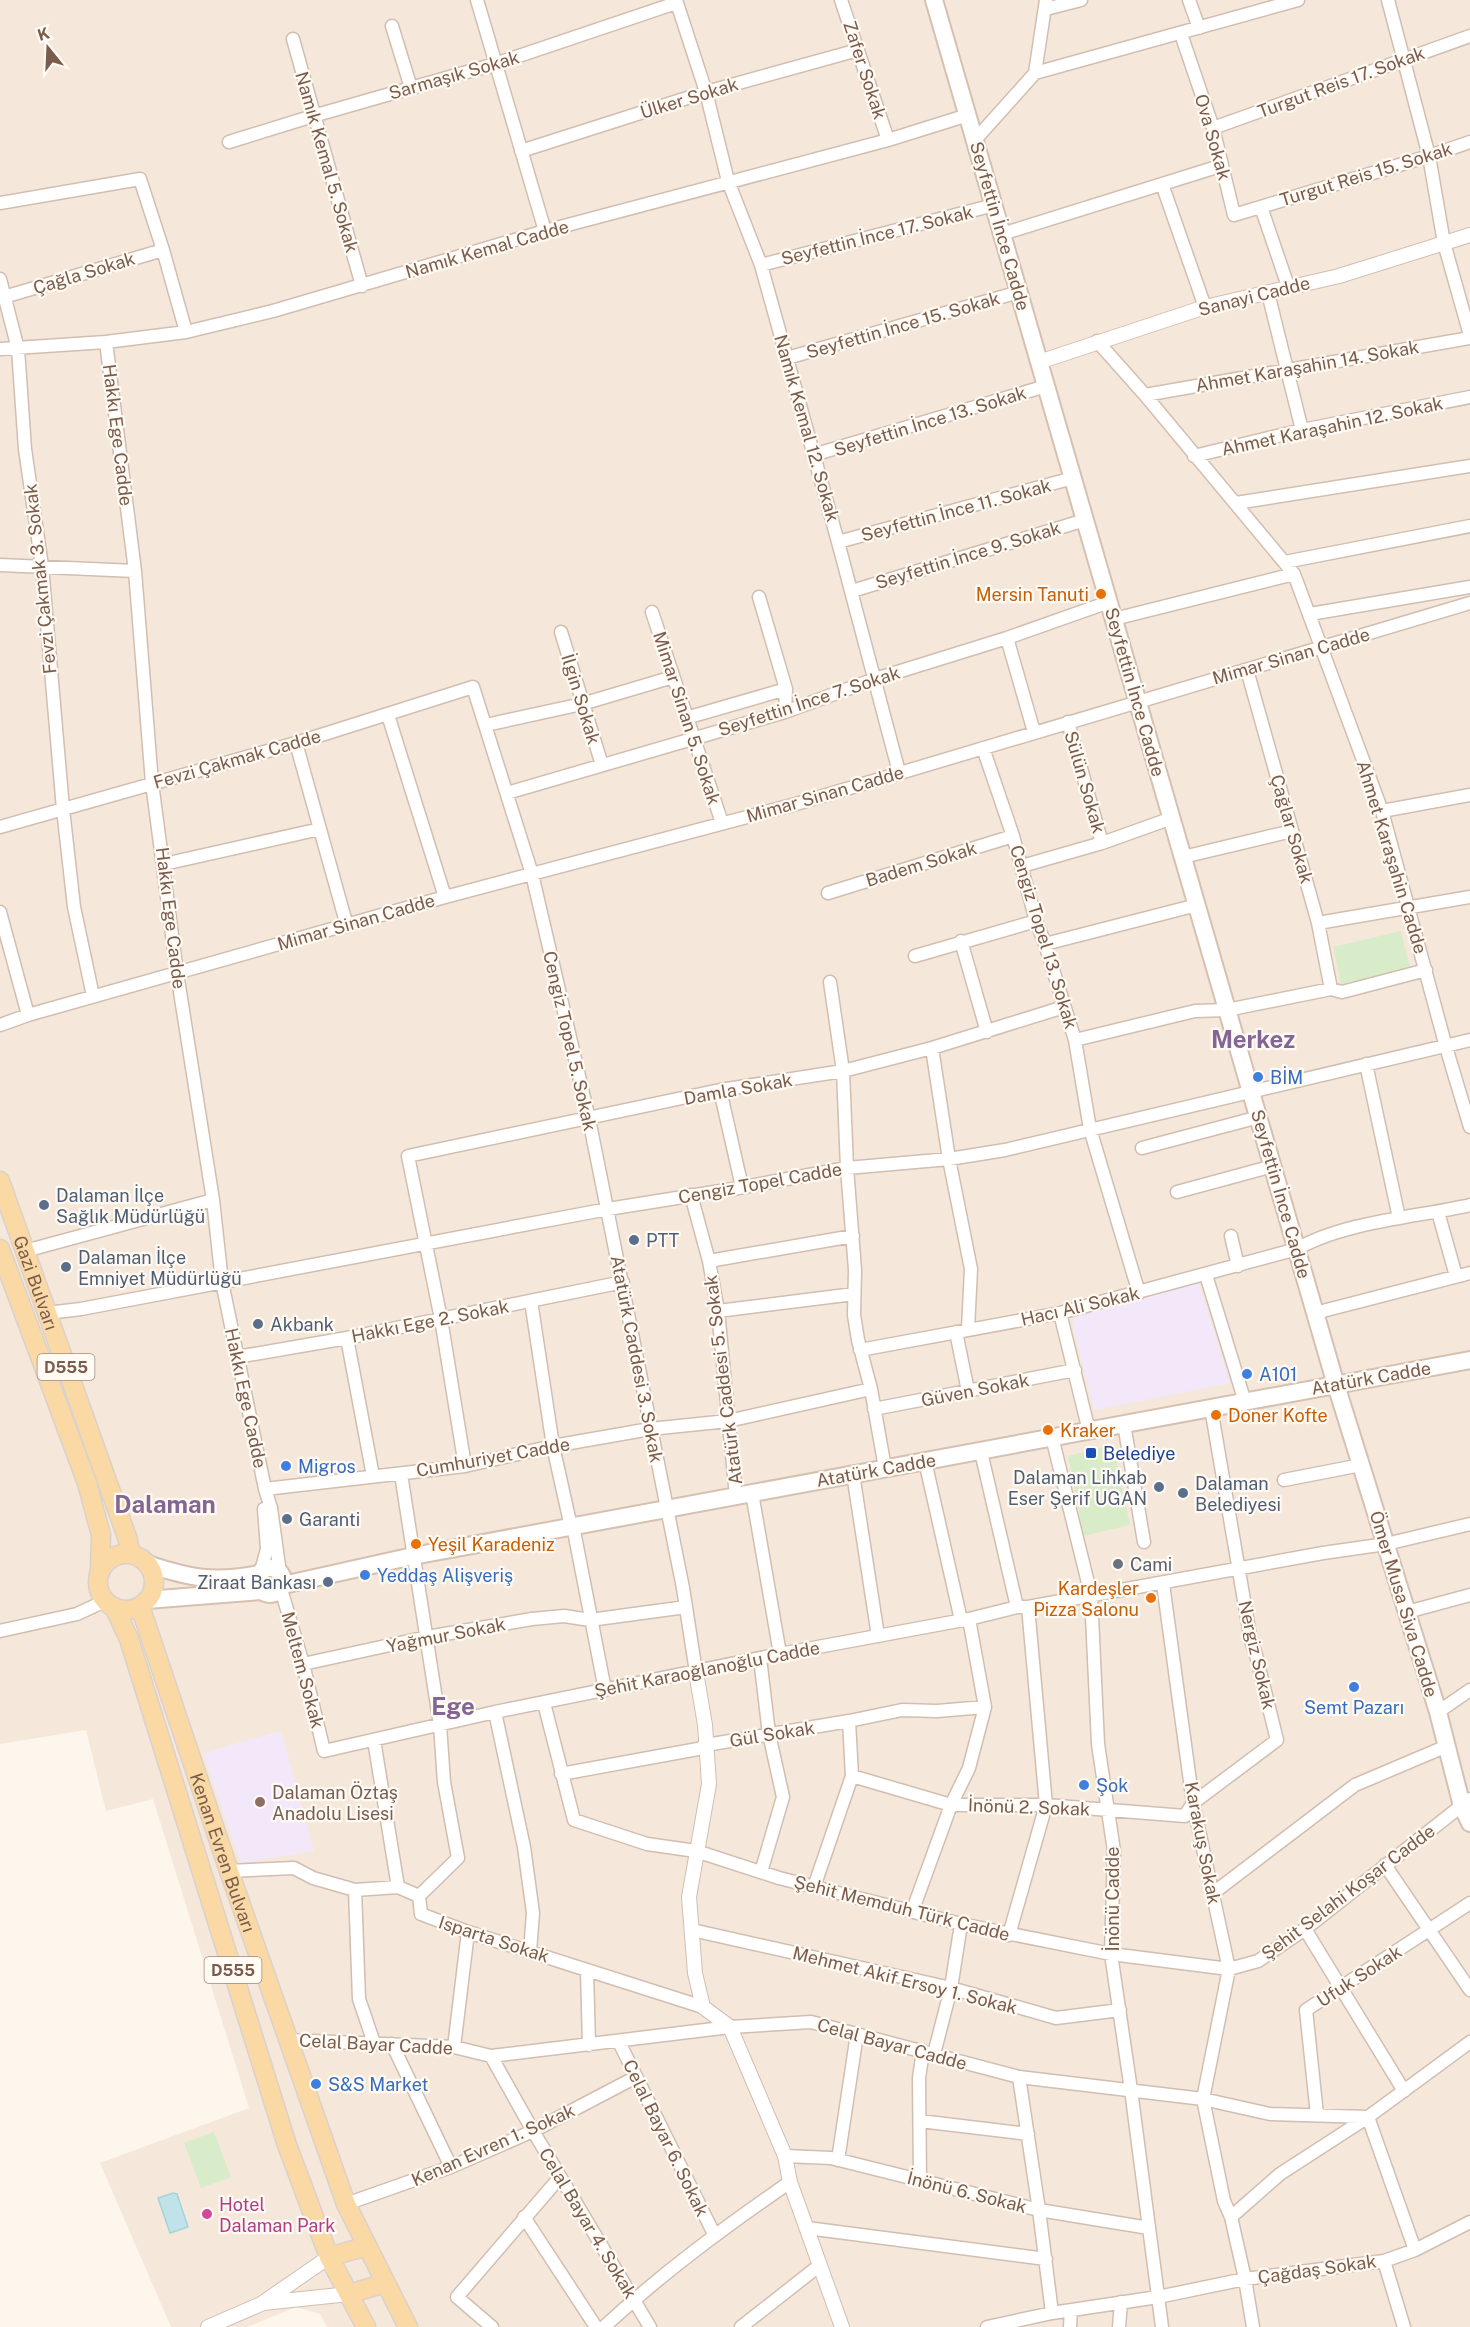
<svg xmlns="http://www.w3.org/2000/svg" width="1470" height="2327" viewBox="0 0 1470 2327" font-family="'Public Sans',sans-serif">
  <rect width="100%" height="100%" fill="#fdf6ec"/>
  <path fill="#f5e8da" d="M0,0H1470V2327H327L320,2314L296,2307L247,2327H171L100,2163L249,2108L153,1799L106,1811L86,1730L0,1744Z"/>
  <path fill="#f3e8fa" d="M1199,1283L1230,1383L1094,1410L1072,1322L1078,1315Z
    M281,1731L314,1851L241,1863L203,1753Z"/>
  <path fill="#d8ecc9" d="M1401,931L1410,968L1341,984L1333,947Z
    M1113,1445L1130,1525L1084,1536L1068,1456Z
    M214,2132L231,2177L201,2188L184,2143Z"/>
  <path fill="#bfe3e8" stroke="#a5d3da" stroke-width="1.5" d="M173,2193L177,2194L188,2227L170,2233L158,2198Z"/>
  <g fill="none" stroke-linecap="round" stroke-linejoin="round">
    <g stroke="#d1beb0" stroke-width="15">
      <path id="minor" d="M477,0L545,231
        M676,0L706,92L728,181L761,265L838,542L899,772
        M841,0L888,140
        M1189,0L1199,28
        M1388,0L1429,156L1444,243L1470,335
        M1046,9L1081,0
        M392,26L411,88
        M1181,34L1213,128L1234,215L1429,156L1470,142
        M293,39L362,286
        M1035,73L1046,0
        M1213,128L1470,36
        M975,140L1035,73L1298,0
        M229,142L313,116L495,64L676,3
        M521,151L706,92L858,50
        M1162,184L1205,307
        M0,203L140,179L163,250L186,332
        M1261,207L1288,286
        M1002,234L1220,166
        M761,265L994,205
        M0,279L18,349L25,449L42,566L63,809L74,907L93,996
        M1268,293L1302,430
        M4,297L163,250
        M1097,341L1145,395L1294,574L1382,811L1446,1047L1470,1127
        M106,342L135,571L152,783L177,973L213,1200L222,1282L265,1489L271,1508L280,1573
        M0,349L106,342L186,332L273,311L545,231L888,140L968,115
        M787,358L1019,292
        M1145,395L1470,338
        M813,455L1046,386
        M1194,456L1302,430L1470,397
        M1236,503L1470,466
        M838,542L1073,478
        M1285,562L1470,526
        M0,565L135,571
        M852,591L1085,520
        M759,597L786,689L785,712
        M652,612L722,823
        M1310,614L1470,587
        M1114,619L1294,574
        M561,632L602,765
        M1007,638L1034,732
        M1247,670L1318,923L1331,989
        M388,715L445,897
        M686,718L786,689
        M1068,722L1102,843
        M486,725L582,704L673,677
        M296,743L347,926
        M983,748L1013,836L1036,921L1045,944L1075,1040L1090,1129L1139,1293
        M507,793L785,712L875,679L1007,638L1109,602
        M1382,811L1470,795
        M0,827L296,743L473,687L532,874L589,1119L683,1588L696,1672
        M1183,857L1292,831
        M164,864L320,829
        M1022,866L1102,843L1172,818
        M828,893L1013,836
        M0,912L28,1015
        M1318,923L1470,897
        M961,941L987,1032
        M1045,944L1197,905
        M915,956L1036,921
        M830,982L843,1071L847,1168L855,1270L854,1315L858,1340L871,1389L885,1468
        M0,1025L28,1015L445,897L796,804L1470,603
        M1075,1040L1195,1011L1227,1010L1331,989L1342,992L1426,970
        M932,1048L949,1159L971,1269L968,1329
        M1366,1064L1399,1218
        M720,1090L742,1187
        M1142,1148L1259,1117
        M1177,1192L1273,1166
        M691,1195L709,1261L718,1311L736,1496
        M1438,1212L1456,1276
        M1231,1236L1238,1266
        M25,1251L213,1200
        M709,1261L853,1236
        M1206,1275L1245,1402
        M531,1301L553,1446L571,1527
        M718,1311L854,1294
        M47,1313L81,1309L608,1209L733,1189L847,1168L949,1159L1005,1150L1470,1040
        M1060,1313L1089,1431
        M1315,1313L1470,1273
        M956,1332L968,1391
        M347,1338L373,1476
        M860,1350L1060,1313L1297,1249C1343,1222 1417,1217 1470,1205
        M237,1357L347,1338L623,1282
        M874,1409L1075,1370
        M1124,1424L1144,1542
        M1052,1437L1091,1595L1098,1744L1114,1851L1111,1954L1131,2090L1162,2327
        M981,1452L1017,1607
        M925,1461L961,1620
        M465,1466L441,1319L408,1156L720,1090L843,1071L932,1048L1064,1007
        M401,1474L440,1725L444,1782L458,1858L419,1896
        M853,1474L878,1636
        M1284,1480L1361,1465
        M265,1489L465,1466L553,1446L650,1429L728,1421L871,1389
        M752,1493L780,1654
        M573,1526L605,1690
        M261,1571L267,1549L264,1509
        M1163,1584L1193,1803L1229,1969L1203,2099L1224,2201L1231,2217
        M281,1589L303,1664L324,1751L495,1712L780,1654L969,1619L1017,1607H1028L1323,1553L1386,1544L1470,1524
        M1407,1612L1470,1595
        M0,1631L77,1614L105,1601
        M760,1658L769,1734L783,1797L761,1872
        M303,1664L427,1637L532,1619L564,1616L590,1620L686,1607
        M544,1703L574,1820L647,1844L696,1851L779,1878L961,1924L1111,1954L1229,1969L1258,1961L1305,1929L1470,1799
        M495,1712L524,1847L533,1913L530,1951
        M1438,1712L1470,1690
        M374,1740L398,1887
        M561,1774L698,1749L706,1745L849,1721L902,1710L937,1711L985,1707
        M852,1776L951,1805H1046L1185,1816L1193,1803L1277,1740L1256,1655L1251,1641L1211,1408
        M1385,1865L1470,1990
        M229,1871L294,1868L313,1878L355,1890L398,1887L419,1896L421,1914L468,1932L703,2007
        M814,1887L852,1776L849,1721
        M355,1890L359,1999L374,2043
        M1212,1894L1355,1785L1447,1746
        M912,1912L951,1805L969,1768L985,1707L969,1619
        M1305,1929L1404,2091
        M692,1930L951,1988L1056,2018L1120,2010
        M1009,1935L1046,1805L1028,1607
        M587,1970L589,2045
        M288,2040L454,2047L491,2056L730,2027L811,2022L1019,2077L1203,2099L1270,2114L1368,2117L1470,2042
        M619,2042L714,2234
        M392,2044L451,2167
        M454,2047L468,1932
        M934,2054L951,1988L961,1924
        M491,2056L533,2131L650,2327
        M1019,2077L1039,2210L1052,2313
        M1317,2115L1306,2010L1470,1903
        M920,2121L1028,2134
        M785,2156L831,2158L1039,2210L1149,2228
        M838,2160L857,2034
        M920,2180L919,2078L923,2051
        M346,2204L451,2167L533,2131L636,2077
        M524,2217L596,2327
        M807,2228L1046,2259
        M1384,2261L1404,2327
        M492,2327L457,2297L560,2177
        M604,2327C662,2273 725,2227 790,2182
        M741,2327L820,2265
        M987,2327L1052,2313L1158,2297L1245,2279L1384,2261L1415,2250L1470,2222
        M1070,2327L1071,2310
        M1119,2327L1121,2302
        M1253,2327L1245,2279L1231,2217L1280,2174L1368,2117L1415,2250"/>
    </g>
    <g stroke="#d1beb0" stroke-width="16">
      <path id="tertiary" d="M1039,362L1205,307L1339,276L1470,235
        M696,1672L705,1725L709,1784L689,1897L695,1973L703,2007L730,2027L785,2156L790,2182L842,2327
        M263,2303L349,2294
        M208,2327L261,2304L329,2257"/>
    </g>
    <g stroke="#d6c0b0" stroke-width="20">
      <path id="secondary" d="M934,0L1336,1385L1438,1712L1462,1806L1470,1823
        M147,1564C191,1578 213,1583 259,1574
        M257 1581a13 13 0 1 1 26 0a13 13 0 1 1-26 0Z
        M283,1585L413,1556L1470,1360
        M147,1600L261,1591"/>
    </g>
    <g stroke="#dad1cd" stroke-width="21">
      <g id="primary">
        <path id="s1" d="M0,1181L127,1537L131,1554"/>
        <path d="M0,1249L87,1483L101,1535L100,1570"/>
        <circle cx="126" cy="1582" r="28"/>
        <path id="s2" d="M140,1606L229,1871L346,2204L408,2327"/>
        <path d="M114,1607L129,1639L287,2145L329,2257L366,2327"/>
        <path d="M329,2257L367,2246"/>
        <path d="M349,2294L385,2283"/>
      </g>
    </g>
    <use href="#minor" stroke="#fff" stroke-width="12"/>
    <use href="#tertiary" stroke="#fff" stroke-width="14"/>
    <use href="#secondary" stroke="#fff" stroke-width="16"/>
    <use href="#primary" stroke="#fbd9a5" stroke-width="18"/>
  </g>
  <g fill="#e8710a" stroke="#fffaf3" stroke-width="2">
    <circle cx="1101" cy="594" r="6"/>
    <circle cx="1216" cy="1415" r="6"/>
    <circle cx="1048" cy="1430" r="6"/>
    <circle cx="416" cy="1544" r="6"/>
    <circle cx="1151" cy="1598" r="6"/>
  </g>
  <g fill="#3f7fe0" stroke="#fffaf3" stroke-width="2">
    <circle cx="1258" cy="1077" r="6"/>
    <circle cx="1247" cy="1374" r="6"/>
    <circle cx="286" cy="1466" r="6"/>
    <circle cx="365" cy="1575" r="6"/>
    <circle cx="1354" cy="1687" r="6"/>
    <circle cx="1084" cy="1785" r="6"/>
    <circle cx="316" cy="2084" r="6"/>
  </g>
  <g fill="#5c6f8a" stroke="#fffaf3" stroke-width="2">
    <circle cx="44" cy="1205" r="6"/>
    <circle cx="634" cy="1240" r="6"/>
    <circle cx="66" cy="1267" r="6"/>
    <circle cx="258" cy="1324" r="6"/>
    <circle cx="1159" cy="1487" r="6"/>
    <circle cx="1183" cy="1493" r="6"/>
    <circle cx="287" cy="1519" r="6"/>
    <circle cx="328" cy="1582" r="6"/>
  </g>
  <rect fill="#1a4fb4" stroke="#fffaf3" stroke-width="2" x="1085" y="1447" width="12" height="12" rx="3"/>
  <circle fill="#6b7280" stroke="#fffaf3" stroke-width="2" cx="1118" cy="1564" r="6"/>
  <circle fill="#8d6e63" stroke="#fffaf3" stroke-width="2" cx="260" cy="1802" r="6"/>
  <circle fill="#d1479c" stroke="#fffaf3" stroke-width="2" cx="207" cy="2214" r="6"/>
  <g text-anchor="middle" dominant-baseline="central" stroke-width="4.5" stroke-linejoin="round" paint-order="stroke">
    <g fill="#fffaf3" stroke="#a28b7f" stroke-width="1.5">
      <rect x="37.5" y="1354" width="57" height="26" rx="4.5"/>
      <rect x="204.5" y="1957" width="57" height="26" rx="4.5"/>
    </g>
    <g font-size="16" font-weight="bold" fill="#7a5c4d">
      <text x="66" y="1367">D555</text>
      <text x="233" y="1970">D555</text>
    </g>
    <g font-size="18" fill="#7a5c4d" stroke="#fffaf3">
      <text transform="translate(865 70) rotate(72)">Zafer Sokak</text>
      <text transform="translate(454 75) rotate(-16)">Sarmaşık Sokak</text>
      <text transform="translate(1341 82) rotate(-20)">Turgut Reis 17. Sokak</text>
      <text transform="translate(689 98) rotate(-17)">Ülker Sokak</text>
      <text transform="translate(1213 137) rotate(74)">Ova Sokak</text>
      <text transform="translate(327 162) rotate(74)">Namık Kemal 5. Sokak</text>
      <text transform="translate(1366 174) rotate(-17)">Turgut Reis 15. Sokak</text>
      <text transform="translate(1000 226) rotate(74)">Seyfettin İnce Cadde</text>
      <text transform="translate(877 235) rotate(-14)">Seyfettin İnce 17. Sokak</text>
      <text transform="translate(487 249) rotate(-16)">Namık Kemal Cadde</text>
      <text transform="translate(84 273) rotate(-17)">Çağla Sokak</text>
      <text transform="translate(1254 296) rotate(-14)">Sanayi Cadde</text>
      <text transform="translate(903 325) rotate(-16)">Seyfettin İnce 15. Sokak</text>
      <text transform="translate(1307 366) rotate(-10)">Ahmet Karaşahin 14. Sokak</text>
      <text transform="translate(930 421) rotate(-17)">Seyfettin İnce 13. Sokak</text>
      <text transform="translate(1332 426) rotate(-12)">Ahmet Karaşahin 12. Sokak</text>
      <text transform="translate(807 428) rotate(74)">Namık Kemal 12. Sokak</text>
      <text transform="translate(118 435) rotate(83)">Hakkı Ege Cadde</text>
      <text transform="translate(956 510) rotate(-15)">Seyfettin İnce 11. Sokak</text>
      <text transform="translate(968 555) rotate(-17)">Seyfettin İnce 9. Sokak</text>
      <text transform="translate(40 579) rotate(-96)">Fevzi Çakmak 3. Sokak</text>
      <text transform="translate(1291 656) rotate(-16)">Mimar Sinan Cadde</text>
      <text transform="translate(1135 692) rotate(74)">Seyfettin İnce Cadde</text>
      <text transform="translate(581 699) rotate(73)">İlgin Sokak</text>
      <text transform="translate(809 701) rotate(-18)">Seyfettin İnce 7. Sokak</text>
      <text transform="translate(687 718) rotate(72)">Mimar Sinan 5. Sokak</text>
      <text transform="translate(237 759) rotate(-16)">Fevzi Çakmak Cadde</text>
      <text transform="translate(1085 782) rotate(74)">Sülün Sokak</text>
      <text transform="translate(825 794) rotate(-16)">Mimar Sinan Cadde</text>
      <text transform="translate(1292 829) rotate(74)">Çağlar Sokak</text>
      <text transform="translate(1392 857) rotate(73)">Ahmet Karaşahin Cadde</text>
      <text transform="translate(921 864) rotate(-17)">Badem Sokak</text>
      <text transform="translate(171 918) rotate(83)">Hakkı Ege Cadde</text>
      <text transform="translate(356 922) rotate(-16)">Mimar Sinan Cadde</text>
      <text transform="translate(1044 937) rotate(73)">Cengiz Topel 13. Sokak</text>
      <text transform="translate(570 1041) rotate(77)">Cengiz Topel 5. Sokak</text>
      <text transform="translate(738 1089) rotate(-10)">Damla Sokak</text>
      <text transform="translate(760 1183) rotate(-10)">Cengiz Topel Cadde</text>
      <text transform="translate(1281 1194) rotate(74)">Seyfettin İnce Cadde</text>
      <text stroke="none"><textPath href="#s1" startOffset="108">Gazi Bulvarı</textPath></text>
      <text transform="translate(1080 1306) rotate(-13)">Hacı Ali Sokak</text>
      <text transform="translate(430 1321) rotate(-11)">Hakkı Ege 2. Sokak</text>
      <text transform="translate(637 1359) rotate(79)">Atatürk Caddesi 3. Sokak</text>
      <text transform="translate(1371 1378) rotate(-10)">Atatürk Cadde</text>
      <text transform="translate(723 1380) rotate(-97)">Atatürk Caddesi 5. Sokak</text>
      <text transform="translate(975 1390) rotate(-11)">Güven Sokak</text>
      <text transform="translate(246 1398) rotate(78)">Hakkı Ege Cadde</text>
      <text transform="translate(493 1457) rotate(-10)">Cumhuriyet Cadde</text>
      <text transform="translate(876 1470) rotate(-10)">Atatürk Cadde</text>
      <text transform="translate(1404 1604) rotate(73)">Ömer Musa Siva Cadde</text>
      <text transform="translate(446 1635) rotate(-11)">Yağmur Sokak</text>
      <text transform="translate(1257 1655) rotate(77)">Nergiz Sokak</text>
      <text transform="translate(707 1669) rotate(-11)">Şehit Karaoğlanoğlu Cadde</text>
      <text transform="translate(303 1670) rotate(75)">Meltem Sokak</text>
      <text transform="translate(772 1734) rotate(-9)">Gül Sokak</text>
      <text transform="translate(1029 1807) rotate(2)">İnönü 2. Sokak</text>
      <text transform="translate(1203 1843) rotate(79)">Karakuş Sokak</text>
      <text stroke="none"><textPath href="#s2" startOffset="260">Kenan Evren Bulvarı</textPath></text>
      <text transform="translate(1348 1892) rotate(-37)">Şehit Selahi Koşar Cadde</text>
      <text transform="translate(1112 1899) rotate(-90)">İnönü Cadde</text>
      <text transform="translate(902 1908) rotate(14)">Şehit Memduh Türk Cadde</text>
      <text transform="translate(494 1939) rotate(18)">Isparta Sokak</text>
      <text transform="translate(1359 1976) rotate(-33)">Ufuk Sokak</text>
      <text transform="translate(905 1980) rotate(14)">Mehmet Akif Ersoy 1. Sokak</text>
      <text transform="translate(376 2044) rotate(3)">Celal Bayar Cadde</text>
      <text transform="translate(892 2044) rotate(15)">Celal Bayar Cadde</text>
      <text transform="translate(666 2138) rotate(64)">Celal Bayar 6. Sokak</text>
      <text transform="translate(493 2145) rotate(-24)">Kenan Evren 1. Sokak</text>
      <text transform="translate(967 2192) rotate(14)">İnönü 6. Sokak</text>
      <text transform="translate(588 2223) rotate(59)">Celal Bayar 4. Sokak</text>
      <text transform="translate(1317 2269) rotate(-8)">Çağdaş Sokak</text>
    </g>
    <g font-size="18" fill="#c56008" stroke="#fffaf3" text-anchor="start">
      <text x="1089" y="594" text-anchor="end">Mersin Tanuti</text>
      <text x="1228" y="1415">Doner Kofte</text>
      <text x="1060" y="1430">Kraker</text>
      <text x="428" y="1544">Yeşil Karadeniz</text>
      <text x="1139" y="1588" text-anchor="end">Kardeşler<tspan x="1139" dy="21">Pizza Salonu</tspan></text>
    </g>
    <g font-size="18" fill="#366cbe" stroke="#fffaf3" text-anchor="start">
      <text x="1270" y="1077">BİM</text>
      <text x="1259" y="1374">A101</text>
      <text x="298" y="1466">Migros</text>
      <text x="377" y="1575">Yeddaş Alişveriş</text>
      <text x="1354" y="1707" text-anchor="middle">Semt Pazarı</text>
      <text x="1096" y="1785">Şok</text>
      <text x="328" y="2084">S&amp;S Market</text>
    </g>
    <g font-size="18" fill="#4e5e75" stroke="#fffaf3" text-anchor="start">
      <text x="56" y="1195">Dalaman İlçe<tspan x="56" dy="21">Sağlık Müdürlüğü</tspan></text>
      <text x="646" y="1240">PTT</text>
      <text x="78" y="1257">Dalaman İlçe<tspan x="78" dy="21">Emniyet Müdürlüğü</tspan></text>
      <text x="270" y="1324">Akbank</text>
      <text x="1147" y="1477" text-anchor="end">Dalaman Lihkab<tspan x="1147" dy="21">Eser Şerif UGAN</tspan></text>
      <text x="1195" y="1483">Dalaman<tspan x="1195" dy="21">Belediyesi</tspan></text>
      <text x="299" y="1519">Garanti</text>
      <text x="316" y="1582" text-anchor="end">Ziraat Bankası</text>
    </g>
    <g font-size="18" fill="#164399" stroke="#fffaf3" text-anchor="start">
      <text x="1103" y="1453">Belediye</text>
    </g>
    <g font-size="18" fill="#5b616d" stroke="#fffaf3" text-anchor="start">
      <text x="1130" y="1564">Cami</text>
    </g>
    <g font-size="18" fill="#785e54" stroke="#fffaf3" text-anchor="start">
      <text x="272" y="1792">Dalaman Öztaş<tspan x="272" dy="21">Anadolu Lisesi</tspan></text>
    </g>
    <g font-size="18" fill="#b23c85" stroke="#fffaf3" text-anchor="start">
      <text x="219" y="2204">Hotel<tspan x="219" dy="21">Dalaman Park</tspan></text>
    </g>
    <g font-size="24" font-weight="bold" fill="#846695" stroke="#fffaf3">
      <text x="1253" y="1039">Merkez</text>
      <text x="165" y="1504">Dalaman</text>
      <text x="453" y="1706">Ege</text>
    </g>
  </g>
  <g transform="translate(48 48) rotate(342)" stroke="#fffaf3" stroke-width="4.5" paint-order="stroke">
  <path d="M0-4.5L10 22L0 15L-10 22Z" fill="#7a5c4d"/>
  <text y="-9" font-size="16" font-weight="bold" text-anchor="middle" fill="#7a5c4d">K</text>
  </g>
</svg>
